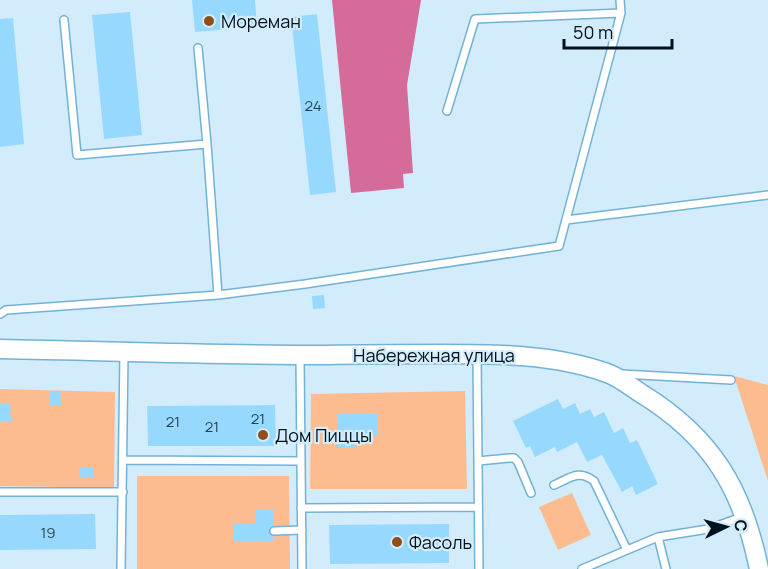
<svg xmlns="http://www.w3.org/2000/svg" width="768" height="569" viewBox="0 0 768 569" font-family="Manrope,sans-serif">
  <rect width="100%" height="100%" fill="#d3ecfc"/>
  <path fill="#fcbc90" d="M734,376L768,385V481Z
    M0,389L115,392L114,488L0,486Z
    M465,391L467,489H310L311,394Z
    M137,476H289L290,569H137Z
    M572,493L591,535L558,550L539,507Z"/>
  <path fill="#d46b98" d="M332,0H421L407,85L413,173L403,174L404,188L351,193Z"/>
  <path fill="#97d8fe" d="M192,0H255L257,27L195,32Z
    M130,12L142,135L104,139L92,15Z
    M317,14L336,192L310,195L291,17Z
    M13,18L24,144L0,147V19Z
    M324,295L325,308L313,309L312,296Z
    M60,391L61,406H50V392Z
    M558,399L563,409L575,403L580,414L590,409L594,417L604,412L614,433L623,428L630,443L637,440L658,484L636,495L632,486L622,492L602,455L587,462L577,442L557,452L555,447L535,457L530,446L526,448L513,421Z
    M0,403H10L11,422H0Z
    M275,405L276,446H148L147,406Z
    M338,414H378V436H355V447H337Z
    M94,467V477H80V468Z
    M255,510H274V541L233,542V524L255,523Z
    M95,514L96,549L0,550V515Z
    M449,524V563L330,564L329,525Z"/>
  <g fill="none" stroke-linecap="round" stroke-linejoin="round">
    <g stroke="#72b2d7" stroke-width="10">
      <path id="service" d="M620,0L621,13
        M64,20L77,155L207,144
        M198,48L207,144L218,295
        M566,220L768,195
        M0,314L6,310L218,295L305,284L559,246L621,13L475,19L447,111
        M300,356L302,569
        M477,356L479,569
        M622,374L731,380
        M123,460L301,461
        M478,461L509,458H514L518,462L531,493
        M554,485C570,478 579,469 594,481L627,550
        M0,492H123
        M301,508L478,507
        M274,531L302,530
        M658,537L666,569
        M121,569L124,353
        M582,569L658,537L708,529L742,517"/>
    </g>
    <g stroke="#72b2d7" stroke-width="21">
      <path id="tertiary" d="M0,349C109,351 218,355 327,355C365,354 403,354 441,354C496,354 554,354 607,373C619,377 631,387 642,394C712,437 743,490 759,569"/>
    </g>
    <use href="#service" stroke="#fff" stroke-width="7"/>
    <use href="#tertiary" stroke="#fff" stroke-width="18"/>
  </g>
  <g fill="#8f4e1a" stroke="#d3ecfc" stroke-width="2">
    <circle cx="209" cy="21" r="6"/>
    <circle cx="263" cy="435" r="6"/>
    <circle cx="397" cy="542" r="6"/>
  </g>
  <g text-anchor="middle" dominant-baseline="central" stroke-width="4.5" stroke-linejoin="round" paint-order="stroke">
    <g font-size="15" fill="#264255">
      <text x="313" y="105">24</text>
      <text x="258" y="418">21</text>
      <text x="173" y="421">21</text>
      <text x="212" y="426">21</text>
      <text x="48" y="532">19</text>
    </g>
    <g font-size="18" fill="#00101d" stroke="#d3ecfc" text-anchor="start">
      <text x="221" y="21">Мореман</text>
      <text x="275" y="435">Дом Пиццы</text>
      <text x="409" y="542">Фасоль</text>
    </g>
    <g font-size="18" fill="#00101d" stroke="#d3ecfc">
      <text x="434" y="355">Набережная улица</text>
    </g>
  </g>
  <g transform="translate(726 527) rotate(85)" stroke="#d3ecfc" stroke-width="4.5" paint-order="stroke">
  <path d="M0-4.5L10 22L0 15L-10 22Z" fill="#00101d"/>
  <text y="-9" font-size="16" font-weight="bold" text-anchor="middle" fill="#00101d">С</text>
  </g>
  <path d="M564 39v9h108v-9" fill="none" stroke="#00101d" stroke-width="3"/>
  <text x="573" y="39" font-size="18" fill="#00101d" stroke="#d3ecfc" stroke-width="4.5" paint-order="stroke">50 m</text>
</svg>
